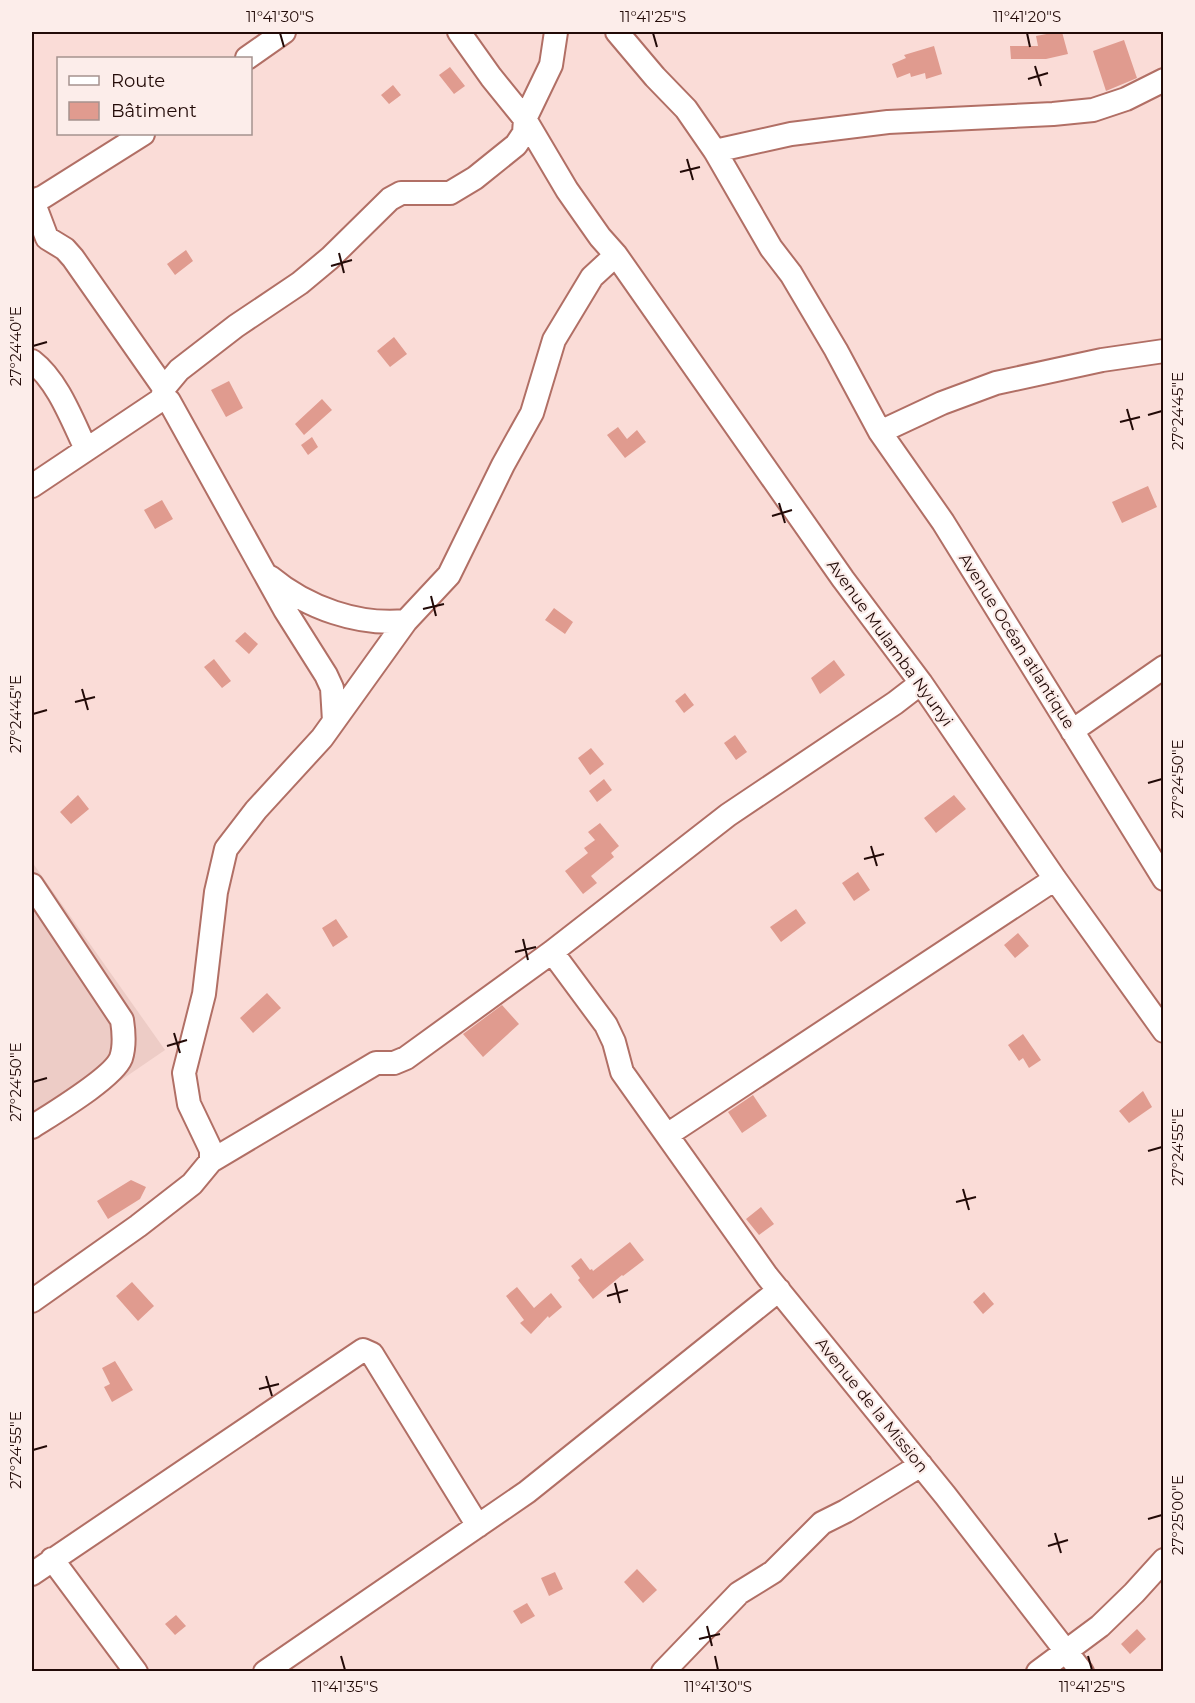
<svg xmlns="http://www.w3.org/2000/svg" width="1195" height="1703" viewBox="0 0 1195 1703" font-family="Montserrat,sans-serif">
  <rect width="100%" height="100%" fill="#fadcd7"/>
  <path fill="#edccc6" d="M32,862L165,1050L32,1141Z"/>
  <path fill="#e09b8f" d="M1057,32H1062L1068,54L1046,59H1011L1010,46H1038L1036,36Z
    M1124,40L1137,78L1106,91L1093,51Z
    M934,46L942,74L926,79L925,73L911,77L910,73L897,78L892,64L906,58L904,55Z
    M450,67L465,86L454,94L439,75Z
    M393,85L401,95L389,104L381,95Z
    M186,250L193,261L175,275L167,264Z
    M394,337L407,354L390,367L377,351Z
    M229,381L243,408L226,417L211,390Z
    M322,399L332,410L304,435L295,424Z
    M618,427L627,439L637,430L646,442L625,458L607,435Z
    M312,437L318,447L308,455L301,445Z
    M1148,486L1157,507L1122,523L1112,502Z
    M162,500L173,519L155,529L144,510Z
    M554,608L573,622L565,634L545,620Z
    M245,632L258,644L249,654L235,641Z
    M214,659L231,681L222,688L204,667Z
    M834,660L845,675L820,694L811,678Z
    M685,693L694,705L684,713L675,701Z
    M735,735L747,752L736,760L724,743Z
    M591,748L604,764L590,775L578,758Z
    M604,779L612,790L597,802L589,791Z
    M78,795L89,809L71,824L60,812Z
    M954,795L966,809L936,833L924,818Z
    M600,823L619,846L611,853L614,857L591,876L597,883L583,894L565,871L588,853L584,848L595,840L588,832Z
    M858,872L870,890L854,901L842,883Z
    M796,909L806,923L781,942L770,927Z
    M336,919L348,937L333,947L322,928Z
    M1018,933L1029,946L1015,958L1004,945Z
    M267,993L281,1008L253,1033L240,1018Z
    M502,1005L519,1024L483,1057L463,1034Z
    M1023,1034L1041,1060L1029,1068L1023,1058L1019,1061L1008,1045Z
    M1143,1091L1152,1107L1129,1123L1119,1111Z
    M753,1095L767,1116L742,1133L728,1112Z
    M131,1180L146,1187L140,1199L108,1219L97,1201Z
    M761,1207L774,1224L759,1235L746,1219Z
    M630,1242L644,1260L623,1276L622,1275L593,1299L578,1280L580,1278L571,1266L581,1258L590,1270L592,1269L593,1271Z
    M132,1282L154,1306L138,1321L116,1296Z
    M517,1287L534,1308L551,1293L562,1307L549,1318L548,1316L531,1334L520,1323L524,1320L506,1296Z
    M984,1292L994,1304L983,1314L973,1302Z
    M115,1361L133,1390L112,1402L104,1387L110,1384L102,1368Z
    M637,1569L657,1590L643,1603L624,1582Z
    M555,1572L563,1589L549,1596L541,1578Z
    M527,1603L535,1616L521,1624L513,1611Z
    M176,1615L186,1626L175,1635L165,1624Z
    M1137,1629L1146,1639L1130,1654L1121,1644Z"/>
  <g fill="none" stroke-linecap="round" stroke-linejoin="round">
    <g stroke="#b16f65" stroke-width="26">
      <path id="minor" d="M459,32L491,77L525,119L567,190L600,237L616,255L843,579L921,683L1055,879L1164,1031
        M617,32L655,77L686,109L715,151L771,248L791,274L836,350L880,432L943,522L1164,879
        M247,58L284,32
        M715,151L791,134L888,122L1053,114L1093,110L1126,99L1164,80
        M32,201L43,197L143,134
        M33,201L47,238L65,249L73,258L164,388
        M32,361C58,381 72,420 86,449
        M162,399L164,388L179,370L236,326L300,283L330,258L390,199L401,193H450L475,178L516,145L524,133L525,119L551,65L556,32
        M162,399L169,401L285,610L326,675L332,688L334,721
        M880,432L942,403L996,383L1102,360L1164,351
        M32,486L162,399
        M270,577C307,608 359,626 406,621
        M1072,731L1164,667
        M32,885L122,1020C124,1033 125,1046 121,1058C113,1078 52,1114 32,1127
        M552,952L606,1025L614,1042L622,1072L767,1276L945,1495L1082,1672
        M667,1135L1055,879
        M211,1161L376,1063H394L406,1058L552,952L728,815L895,703L921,683
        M32,1301L138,1226L192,1184L211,1161V1150L189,1104L184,1073L204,994L216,892L226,849L256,810L322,738L406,621L449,575L503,465L532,413L554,340L592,277L616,255
        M52,1559L136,1672
        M32,1574L363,1350L372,1354L478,1526
        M265,1672L527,1492L779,1290
        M663,1672L739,1593L773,1572L822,1523L846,1511L921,1465
        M1038,1672L1100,1626L1134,1593L1164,1560"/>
    </g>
    <use href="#minor" stroke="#fff" stroke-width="22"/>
  </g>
  <path fill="none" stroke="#220a07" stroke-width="2" d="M280,33L284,47M653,33L657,47M1027,33L1030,47M1035,66L1041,86M1028,79L1048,73M687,159L693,180M680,172L700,167M339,253L344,273M331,266L352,260M33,346L47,342M1127,409L1133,430M1148,415L1162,411M1120,422L1140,417M779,503L785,523M772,516L792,510M431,596L436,616M423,609L444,604M82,689L88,710M75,702L95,697M33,714L47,710M1148,783L1162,779M871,846L877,866M864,859L884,854M523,939L528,960M515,952L536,947M174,1033L180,1053M167,1046L187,1040M33,1082L47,1078M1148,1151L1162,1147M963,1189L969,1210M956,1202L976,1197M615,1283L620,1303M607,1296L628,1290M266,1376L272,1396M259,1389L279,1384M33,1450L47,1446M1148,1519L1162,1515M1055,1533L1061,1553M1048,1546L1068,1540M707,1626L712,1646M699,1639L720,1634M341,1656L345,1670M715,1656L718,1670M1088,1656L1092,1670"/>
  <g text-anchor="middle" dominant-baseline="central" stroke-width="4.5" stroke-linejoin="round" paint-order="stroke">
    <g font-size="16" fill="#220a07" stroke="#fcedea">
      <text transform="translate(1017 641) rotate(58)">Avenue Océan atlantique</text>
      <text transform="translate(890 643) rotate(54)">Avenue Mulamba Nyunyi</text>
      <text transform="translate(872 1405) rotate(51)">Avenue de la Mission</text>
    </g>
  </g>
  <rect width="1195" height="1703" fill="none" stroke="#fcedea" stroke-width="66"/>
  <rect x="57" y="57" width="195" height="78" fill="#fcedea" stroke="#a5928f" stroke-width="1.5"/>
  <rect x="69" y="76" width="30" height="9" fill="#ffffff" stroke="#a5928f" stroke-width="1.5"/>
  <text x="111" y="87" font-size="18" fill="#220a07">Route</text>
  <rect x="69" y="102" width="30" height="18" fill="#e09b8f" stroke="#a5928f" stroke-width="1.5"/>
  <text x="111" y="117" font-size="18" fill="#220a07">Bâtiment</text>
  <rect x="33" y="33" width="1129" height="1637" fill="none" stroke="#220a07" stroke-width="2"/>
  <g font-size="15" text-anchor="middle" fill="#220a07">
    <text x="280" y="22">11°41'30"S</text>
    <text x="653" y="22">11°41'25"S</text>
    <text x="1027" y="22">11°41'20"S</text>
    <text transform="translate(16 346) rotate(-90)" y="5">27°24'40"E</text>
    <text transform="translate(1178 411) rotate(-90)" y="5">27°24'45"E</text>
    <text transform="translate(16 714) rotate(-90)" y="5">27°24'45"E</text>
    <text transform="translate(1178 779) rotate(-90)" y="5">27°24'50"E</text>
    <text transform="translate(16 1082) rotate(-90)" y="5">27°24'50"E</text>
    <text transform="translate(1178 1147) rotate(-90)" y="5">27°24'55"E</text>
    <text transform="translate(16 1450) rotate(-90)" y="5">27°24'55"E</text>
    <text transform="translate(1178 1515) rotate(-90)" y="5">27°25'00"E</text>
    <text x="345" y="1692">11°41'35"S</text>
    <text x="718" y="1692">11°41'30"S</text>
    <text x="1092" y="1692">11°41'25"S</text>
  </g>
</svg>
